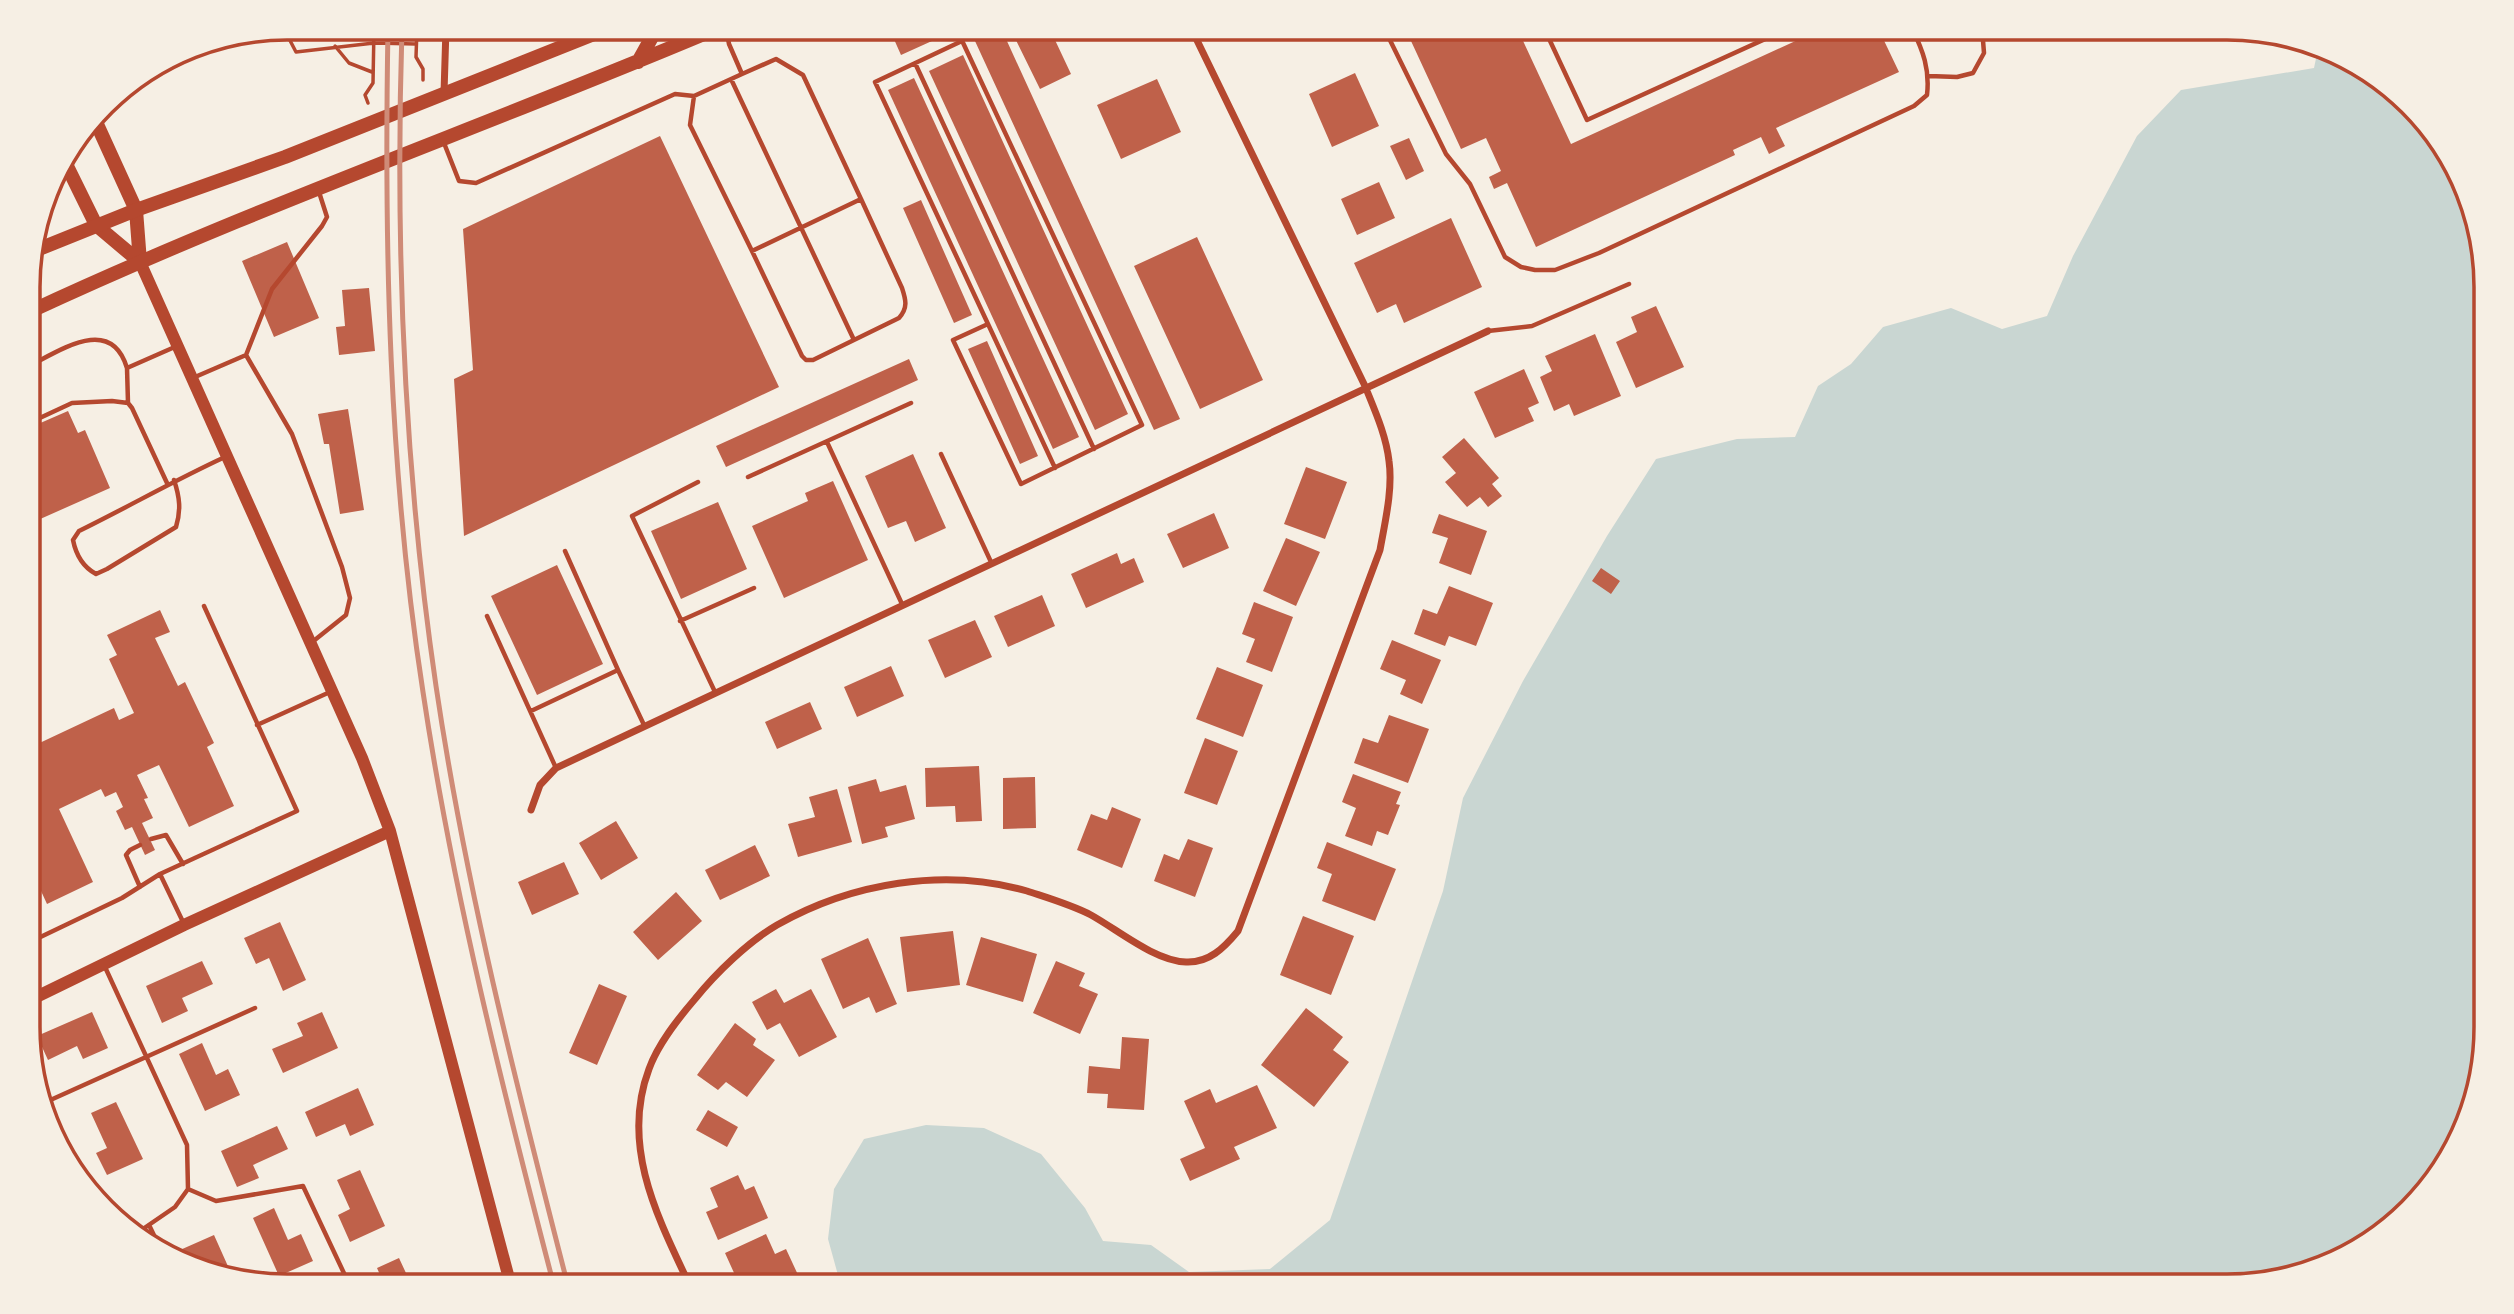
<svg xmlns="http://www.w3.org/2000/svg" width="2514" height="1314" viewBox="0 0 2514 1314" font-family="'Roboto Serif',serif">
  <rect width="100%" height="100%" fill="#f6efe4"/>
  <path fill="#c9d6d2" d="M2318,49L2342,55L2442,143L2484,254L2486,1027L2459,1142L2421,1198L2371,1243L2310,1272L2244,1285L841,1286L828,1239L834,1189L864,1139L926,1125L984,1128L1041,1154L1085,1208L1103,1241L1151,1245L1189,1272L1270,1269L1330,1220L1443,891L1463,798L1523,681L1607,536L1656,459L1737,439L1795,437L1818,386L1851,364L1883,327L1951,308L2002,329L2047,316L2073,256L2137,136L2181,90L2314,68Z"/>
  <path fill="#bf614a" d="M889,28H940L943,36L901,55Z
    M969,28H1001L1180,419L1154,430Z
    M1010,28H1081L1055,40L1071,74L1040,89Z
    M1405,28H1517L1571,144L1802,38L1797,28H1878L1899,72L1776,128L1785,146L1769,154L1761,137L1733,150L1735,155L1536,247L1507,183L1494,189L1489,177L1501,171L1486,138L1461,149Z
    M963,55L1128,414L1095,430L929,71Z
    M1355,73L1379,126L1332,147L1309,94Z
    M914,78L1079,437L1053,449L888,90Z
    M1157,79L1181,132L1121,159L1097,105Z
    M660,136L779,387L464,536L454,379L473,370L463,229Z
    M1409,138L1424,171L1406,180L1390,146Z
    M1379,182L1395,218L1357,235L1341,199Z
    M921,200L972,315L954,323L903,208Z
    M1451,218L1482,287L1404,323L1396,304L1377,313L1354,263Z
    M1197,237L1263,380L1200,409L1134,266Z
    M287,242L319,318L274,337L242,261Z
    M369,288L375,351L339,355L336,327L345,326L342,290Z
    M1656,306L1684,367L1636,388L1616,342L1637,332L1631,317Z
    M1595,334L1621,396L1574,416L1569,404L1554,411L1540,377L1552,371L1545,356Z
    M987,341L1038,456L1020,464L968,349Z
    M909,359L918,380L726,467L716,446Z
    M1524,369L1539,403L1528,408L1534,421L1495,438L1474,392Z
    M348,409L364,510L340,514L329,444H324L318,414Z
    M68,411L78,433L85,430L110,488L29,524V428Z
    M1464,438L1499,478L1492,484L1502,496L1488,507L1480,497L1467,507L1445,482L1456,473L1442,457Z
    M913,454L946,528L915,542L906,521L888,528L865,476Z
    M1306,467L1347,482L1325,539L1284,524Z
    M833,481L868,560L784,598L752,526L808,501L805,493Z
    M718,502L747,569L681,599L651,531Z
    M1214,513L1229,548L1183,568L1167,534Z
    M1439,514L1487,531L1471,575L1439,563L1448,538L1432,533Z
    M1286,538L1320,552L1296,606L1263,591Z
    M1117,553L1121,564L1134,558L1144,582L1086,608L1071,574Z
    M557,565L603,664L537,695L491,596Z
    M1601,568L1620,581L1611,594L1592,581Z
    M1449,586L1493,603L1476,646L1449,636L1445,646L1414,634L1423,609L1437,614Z
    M1042,595L1055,626L1008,647L994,616Z
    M1254,602L1293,617L1272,672L1246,662L1255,639L1242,634Z
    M160,610L170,632L155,638L178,686L185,682L214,743L207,747L234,806L189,827L159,765L137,775L148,798L144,799L153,818L142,823L155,850L145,855L132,827L125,830L116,811L123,807L116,792L105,797L101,789L59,809L93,882L47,904L30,867V743L31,747L114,708L119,720L134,713L109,659L117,655L107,635Z
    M975,620L992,657L945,678L928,640Z
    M1392,640L1441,660L1422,704L1400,694L1406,680L1380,669Z
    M891,666L904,696L857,717L844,687Z
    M1217,667L1263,685L1243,737L1196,719Z
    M810,702L822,729L777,749L765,722Z
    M1389,715L1429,729L1408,783L1354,763L1363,738L1378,743Z
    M1205,738L1238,751L1217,805L1184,793Z
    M979,766L982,821L956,822L955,806L926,807L925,768Z
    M1353,774L1401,792L1396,804L1400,805L1388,835L1377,831L1372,846L1345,836L1356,808L1342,802Z
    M1035,777L1036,828L1003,829V778Z
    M876,779L880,792L906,785L915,819L885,827L888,837L862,844L848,787Z
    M837,789L852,842L798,857L788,824L815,817L809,797Z
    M1112,807L1141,819L1122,868L1077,850L1091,814L1107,820Z
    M616,821L638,858L601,880L579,843Z
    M1188,839L1213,848L1195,897L1154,881L1164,854L1179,860Z
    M1327,842L1396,869L1375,921L1322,901L1332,874L1317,868Z
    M755,845L770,876L720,900L705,870Z
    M564,862L579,894L532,915L518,882Z
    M676,892L702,921L658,960L633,932Z
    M1303,916L1354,936L1331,995L1280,975Z
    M280,922L306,980L283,991L269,958L256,964L244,938Z
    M953,931L960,985L907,992L900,937Z
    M981,937L1037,954L1023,1002L966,985Z
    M868,938L897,1004L876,1013L869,997L843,1009L821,959Z
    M202,961L213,984L182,998L188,1011L162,1023L146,986Z
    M1056,961L1085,973L1079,986L1098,994L1080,1034L1033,1013Z
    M599,984L627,996L597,1065L569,1053Z
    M776,989L784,1003L811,989L837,1037L799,1057L780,1023L767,1030L752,1002Z
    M1306,1008L1343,1037L1333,1050L1349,1062L1314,1107L1261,1065Z
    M92,1012L108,1048L83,1059L77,1046L48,1060L37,1036Z
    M322,1012L338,1048L283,1073L272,1049L303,1036L297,1023Z
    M735,1023L756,1039L753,1045L775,1060L747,1097L726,1082L718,1090L697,1075Z
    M1122,1037L1149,1039L1144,1110L1107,1108L1108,1094L1087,1093L1089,1066L1120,1069Z
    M202,1043L216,1075L228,1069L240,1095L205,1111L179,1054Z
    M1257,1085L1277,1128L1234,1147L1240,1159L1190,1181L1180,1159L1205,1148L1184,1101L1210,1089L1216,1103Z
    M358,1088L374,1125L350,1136L345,1124L316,1137L305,1112Z
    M116,1102L143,1159L107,1175L96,1153L107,1148L91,1113Z
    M708,1110L738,1127L727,1147L696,1130Z
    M277,1126L288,1149L253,1165L259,1178L237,1187L221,1151Z
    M360,1170L385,1226L350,1242L338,1215L350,1209L337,1180Z
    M738,1175L745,1190L754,1186L768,1218L718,1240L706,1212L718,1207L710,1188Z
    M274,1208L288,1240L301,1234L313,1261L279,1276L253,1218Z
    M766,1234L775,1254L786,1249L799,1277L779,1286H740L725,1253Z
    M214,1235L231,1273L186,1262L180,1250Z
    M399,1258L412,1286H385L377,1268Z"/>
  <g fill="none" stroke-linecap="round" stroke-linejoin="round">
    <path stroke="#b5482f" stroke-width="3.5" d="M417,28L416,57L423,69V80
      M284,29L296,52L374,43L416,44
      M335,46L349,63L372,72
      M368,103L365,95L373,83L374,28"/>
    <path stroke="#b5482f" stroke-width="4.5" d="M956,28L965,47L1142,425L1021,484L953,340L988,324L875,82L962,41
      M1384,28L1446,154L1470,184L1505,257L1521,267L1535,270H1555L1599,253L1914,106L1927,95C1930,69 1923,51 1912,28
      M1544,28L1587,120L1785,30L1784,28
      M915,63L1094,449
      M1929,76L1957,77L1973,73L1984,53L1982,28
      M731,79L854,340
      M694,96L690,125L752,251L861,199L803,75L776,59L742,74
      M444,143L459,181L476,183L675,94L694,96L742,74L729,44L726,28
      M752,251L802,356L806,360H813L899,318C908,308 906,300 902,288L861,199
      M988,324L1055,468
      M1488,331L1532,326L1629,284
      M246,355L272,289L322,226L327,217L319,192
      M29,366C61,350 111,315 127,368
      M195,377L246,355L292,434L342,567L350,598L346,615L311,643
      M29,423L72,403L112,401L128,403
      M827,442L902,604
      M941,454L991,562
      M748,477L911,403
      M174,480C180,498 181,510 176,527L107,569L96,574C83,567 76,555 73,540L79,531C128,507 175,480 225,457
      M698,482L632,516L715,692
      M167,483L132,408L128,403L127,368L177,346
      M487,616L556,768
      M680,621L754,588
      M618,670L644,725
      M531,711L618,670L565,551
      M257,725L330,692
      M151,839L166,835L183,864
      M140,845L130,850L126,855L140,887
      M184,924L160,874L297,811L204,606
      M30,942L122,898L160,874
      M105,967L187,1145L188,1189
      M46,1102L255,1008
      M150,1227L160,1248
      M140,1231L175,1207L188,1189L216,1201L303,1186L350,1286"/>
    <path stroke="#b5482f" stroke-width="7" d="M444,93L446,28
      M531,810L540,785L556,768L1488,331
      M690,1286C658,1218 620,1146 649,1069C658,1044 677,1020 695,999C716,973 748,942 777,925C851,883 944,867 1027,891C1048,898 1072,905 1091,915C1118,930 1155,961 1186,962C1209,963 1224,948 1238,931L1380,550C1385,522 1393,489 1389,461C1386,435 1375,411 1365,386L1191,28"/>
    <path stroke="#b5482f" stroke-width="12" d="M140,262L362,758L390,831L511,1286
      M30,1000L184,925L390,831"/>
    <path stroke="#b5482f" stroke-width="14" d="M95,120L136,210L140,262
      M64,160L96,225L140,262"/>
    <path stroke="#b5482f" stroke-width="14" d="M638,62L657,28
      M34,251L136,210L285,157L609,28
      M29,312C254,207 489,125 718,28"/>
    <path stroke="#cf8b77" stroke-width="5" d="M388,28C384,250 389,473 423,692C453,893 503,1090 554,1286
      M402,28C395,248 404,468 436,686C466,889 517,1087 568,1286"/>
  </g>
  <path d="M0 0H2514V1314H0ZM287 40H2227A247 247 0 0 1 2474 287V1027A247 247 0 0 1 2227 1274H287A247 247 0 0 1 40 1027V287A247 247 0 0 1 287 40Z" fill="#f6efe4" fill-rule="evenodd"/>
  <path fill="none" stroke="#b5482f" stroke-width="3.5" d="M287 40H2227A247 247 0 0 1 2474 287V1027A247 247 0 0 1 2227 1274H287A247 247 0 0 1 40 1027V287A247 247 0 0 1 287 40Z"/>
</svg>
